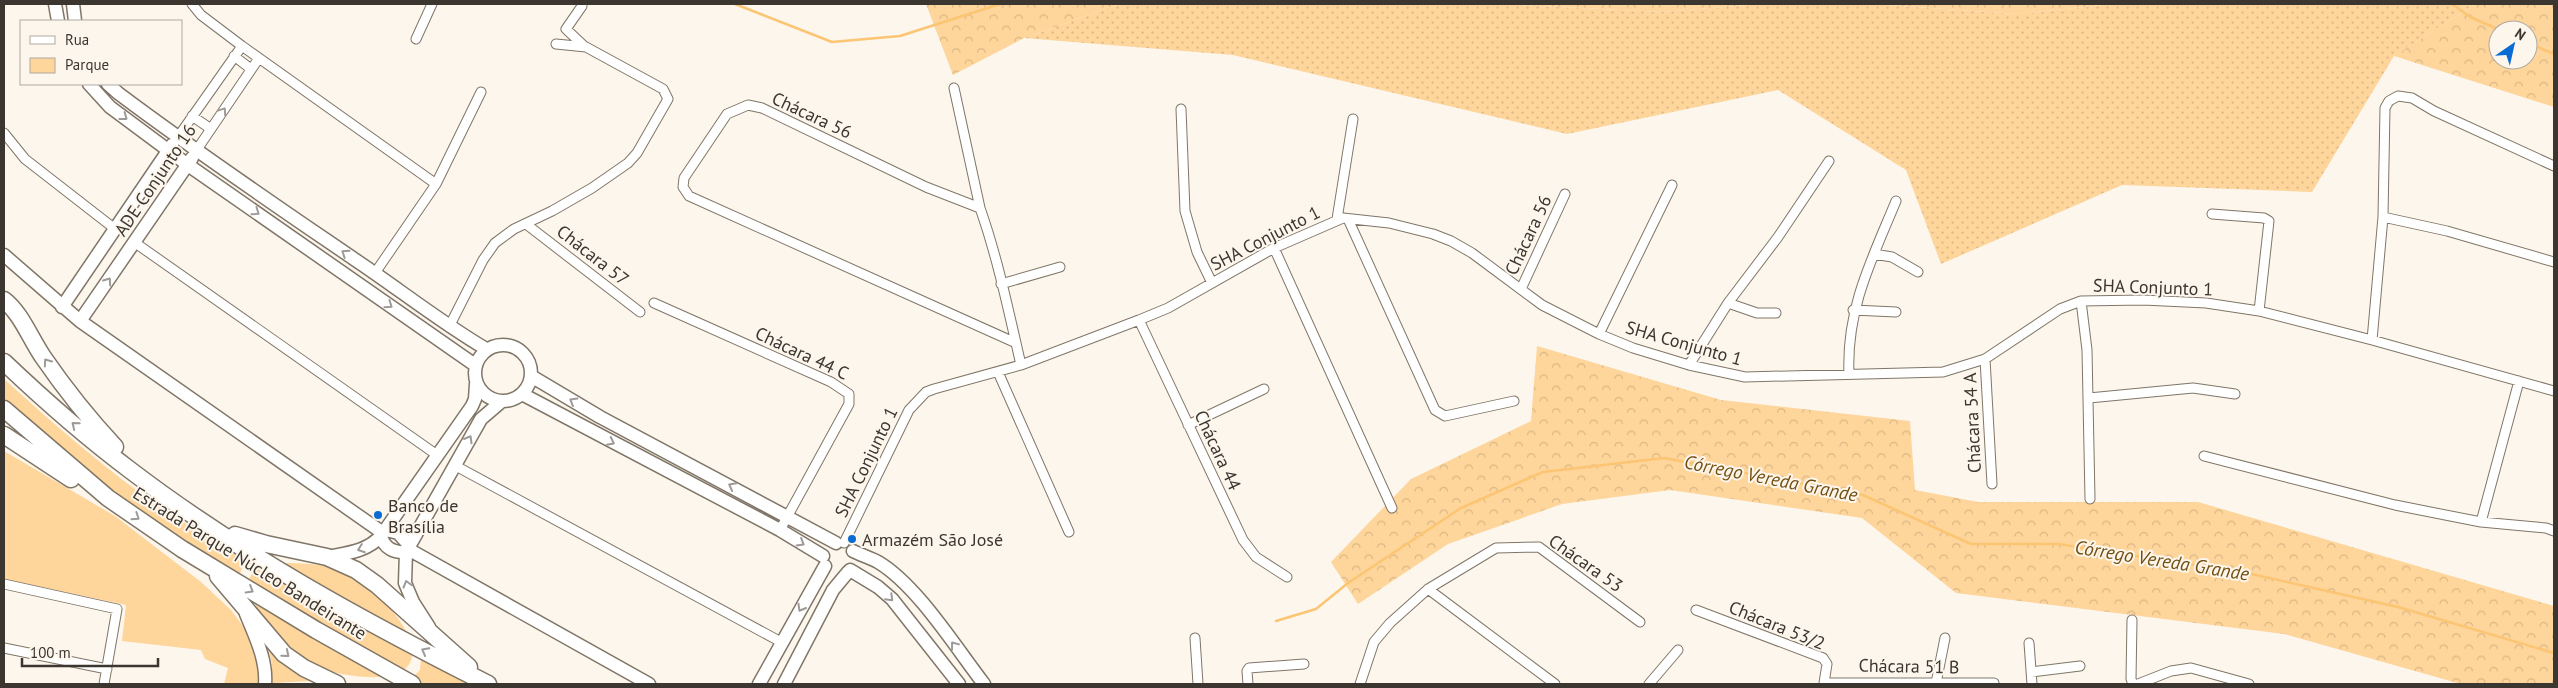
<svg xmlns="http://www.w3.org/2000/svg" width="2558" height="688" viewBox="0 0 2558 688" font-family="'PT Sans',sans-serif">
  <defs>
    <pattern id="grass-dots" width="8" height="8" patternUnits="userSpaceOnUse" patternTransform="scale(1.25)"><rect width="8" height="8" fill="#fed59a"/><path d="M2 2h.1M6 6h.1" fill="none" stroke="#dbb785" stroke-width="1.8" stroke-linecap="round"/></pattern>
    <pattern id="forest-crowns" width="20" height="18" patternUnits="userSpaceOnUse" patternTransform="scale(1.25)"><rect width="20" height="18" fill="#fed59a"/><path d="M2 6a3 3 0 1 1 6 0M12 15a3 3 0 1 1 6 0" fill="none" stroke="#dbb785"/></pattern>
  </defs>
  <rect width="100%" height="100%" fill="#fdf6ed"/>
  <path fill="url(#grass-dots)" d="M1119,4H1500L1663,12L1759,4H1872L2017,14L2112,4H2475L2394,56L2312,192L2122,185L1941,264L1906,170L1778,90L1567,134L1233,55L1024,38Z"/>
  <path fill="url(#forest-crowns)" fill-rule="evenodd" d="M926,4H1119L1024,38L953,75Z
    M1500,4H1759L1663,12Z
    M1872,4H2112L2017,14Z
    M2475,4H2554V107L2394,56ZM2498,30H2528V60H2498Z
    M1537,346L1721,400L1910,421L1915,490L1978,502H2198L2554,606V684H2461L2284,634L1956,593L1862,518L1670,490L1562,504L1448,544L1358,604L1331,562L1411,479L1531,421Z"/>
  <path fill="#fed59a" d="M4,379C78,446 158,516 249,558L243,566L236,584C157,525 76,467 4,399Z
    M4,451L115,516L201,582L231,610L249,634L261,662L260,679L257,684H224L228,668L205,659L201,650L122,641L126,605L4,579Z
    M280,563C306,563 335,564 358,577C365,581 371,590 377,595C426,641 431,688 348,675C327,672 306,665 290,650C276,637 234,588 255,570C262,565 272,565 280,563Z
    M422,648L467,682L470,684H406L420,670Z
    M269,651L309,681L272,683V664Z"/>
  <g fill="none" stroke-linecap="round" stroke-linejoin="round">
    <path stroke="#fcc573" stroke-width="2.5" d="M735,4L832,42L900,36L1000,4
      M2452,4L2470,17L2500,30
      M2528,43L2554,54
      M1276,621L1316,609L1348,583L1461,508L1543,472L1664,458L1863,495L1971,544H2058L2247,573L2398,607L2554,653"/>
    <g stroke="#807667" stroke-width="11">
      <path id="street" d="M192,4L201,15L242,46L436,184L375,273
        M582,6L566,29L584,46
        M416,39L432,4
        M234,56L251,69
        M954,88L980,208
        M1181,109L1185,211L1197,252L1212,283
        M192,116L211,129
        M4,133L25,159L115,229
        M178,137L242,46
        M196,151L259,58
        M436,184L481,92
        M2212,214L2264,218L2269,221L2259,311
        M2383,217L2447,231L2554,262
        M1337,219L1353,119
        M1348,219L1435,410L1445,416L1514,401
        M526,224L640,312
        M134,242L437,455
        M1274,248L1392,508
        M1874,254L1892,257L1918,272
        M1001,284L1060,267
        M1521,289L1565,194
        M2081,301L2087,350L2090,499
        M654,303L831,382L849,394V404L780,530
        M1728,303L1757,313H1776
        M1853,310L1896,312
        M1139,320L1243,540L1256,557L1287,577
        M449,327L483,260L495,243L514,229L552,211L592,188L628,163L637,153L668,99L663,89L586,47L556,44
        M1599,334L1672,185
        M2372,340L2383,217L2385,108L2389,101L2398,96L2412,98L2434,111L2554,166
        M1016,343L689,196L683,187L684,178L727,114L748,105L762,108L926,187L980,208C998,259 1009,313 1021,365
        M1985,359L1992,484
        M1689,365L1728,303L1778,237L1829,161
        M998,372L1069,532
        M1849,374C1846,309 1872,259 1896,201
        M2089,398L2193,388L2235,394
        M1188,425L1264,389
        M2204,456L2395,505L2481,522L2546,528L2554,531
        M454,465L781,642
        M2481,522L2519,381
        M844,543L909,410L926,392L934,389L1021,365L1139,320L1168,308L1274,248L1343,218L1389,223L1433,234L1451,241L1472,253L1542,305L1599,334L1633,348L1689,365L1745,377L1943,372L1985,359L2060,309L2081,301L2143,300L2206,303L2259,311L2372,340L2554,391
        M4,584L117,609L104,684
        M1428,589L1555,684
        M1696,610L1823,658L1827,664L1824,683
        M2132,620L2131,679L2133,684
        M1195,638L1198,684
        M2029,643L2032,684
        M4,648L107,669
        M2031,672L2080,666
        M1824,683H1994
        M1936,683L1945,638
        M1248,684L1247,671L1249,668L1304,664
        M1360,684L1374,642L1390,623L1428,589L1496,548L1539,547L1640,622
        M1649,684L1678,650
        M2138,684L2171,671L2191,668L2249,684"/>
    </g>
    <g stroke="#807667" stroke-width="15">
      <path id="secondary" d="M55,4L58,21
        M73,4L75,21
        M89,84L110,107L188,165L475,365
        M108,84L118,93C195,151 275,205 354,259C399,289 440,322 486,349
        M4,255L80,321L383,533
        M62,307L172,145
        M80,321L192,158
        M475 373a28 28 0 1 1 56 0a28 28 0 1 1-56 0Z
        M531,376L600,417L836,543
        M522,394L780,530L823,556
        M386,530L398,533L409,545
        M381,536C384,548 394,553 406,552
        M408,549L649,684
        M853,551C861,555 871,558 878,562C917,585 956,648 984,684
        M327,557C347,553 366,552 381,536L472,406L475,399L476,384
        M850,570L878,587L892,599L959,684
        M246,614C255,636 267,660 265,684
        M429,627L413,602L405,583L406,552L481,419L502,401
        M759,684L825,566
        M784,684L833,590L848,572"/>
    </g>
    <g stroke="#807667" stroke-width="19">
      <path id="highway" d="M4,300C21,313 30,338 43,357C65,389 89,419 115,447
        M4,362C44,400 86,437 130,470C240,554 365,622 488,684
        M4,409L108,498L182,549L316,630L412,684
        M4,435L71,479
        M235,535L266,544L327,557L356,570L377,585L469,667
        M218,576L284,654L304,668L337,684"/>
    </g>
    <use href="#street" stroke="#fff" stroke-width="9"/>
    <use href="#secondary" stroke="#fff" stroke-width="12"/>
    <use href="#highway" stroke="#fff" stroke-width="16"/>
  </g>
  <defs><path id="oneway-chevron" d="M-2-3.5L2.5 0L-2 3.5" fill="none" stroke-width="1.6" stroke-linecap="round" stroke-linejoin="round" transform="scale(1.25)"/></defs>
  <g stroke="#9d9a98">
    <use href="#oneway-chevron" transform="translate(223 111) rotate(-56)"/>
    <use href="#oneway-chevron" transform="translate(124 117) rotate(37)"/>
    <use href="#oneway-chevron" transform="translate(256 212) rotate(35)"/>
    <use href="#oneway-chevron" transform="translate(345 253) rotate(-146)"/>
    <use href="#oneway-chevron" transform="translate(108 281) rotate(-55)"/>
    <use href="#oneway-chevron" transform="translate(389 305) rotate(35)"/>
    <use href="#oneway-chevron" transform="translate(47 362) rotate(-125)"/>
    <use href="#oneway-chevron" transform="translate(573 401) rotate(-149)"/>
    <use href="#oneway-chevron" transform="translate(75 425) rotate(-141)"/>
    <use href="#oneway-chevron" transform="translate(469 439) rotate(-60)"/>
    <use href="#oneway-chevron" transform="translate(611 442) rotate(27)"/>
    <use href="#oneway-chevron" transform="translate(732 486) rotate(-152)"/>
    <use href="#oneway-chevron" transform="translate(136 517) rotate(34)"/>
    <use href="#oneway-chevron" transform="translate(801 543) rotate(31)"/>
    <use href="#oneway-chevron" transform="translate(361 549) rotate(160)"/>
    <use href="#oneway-chevron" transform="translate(407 584) rotate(-106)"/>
    <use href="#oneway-chevron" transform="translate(250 590) rotate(31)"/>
    <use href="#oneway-chevron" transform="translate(890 598) rotate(45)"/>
    <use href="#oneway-chevron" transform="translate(801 608) rotate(120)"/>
    <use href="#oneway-chevron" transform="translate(954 645) rotate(-127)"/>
    <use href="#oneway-chevron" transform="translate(425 651) rotate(-152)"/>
    <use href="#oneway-chevron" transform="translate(286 654) rotate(40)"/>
  </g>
  <g fill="#096cd4" stroke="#fdf6ed" stroke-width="2">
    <circle cx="378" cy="515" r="5"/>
    <circle cx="852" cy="539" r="5"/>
  </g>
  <g text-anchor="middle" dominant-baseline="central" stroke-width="4" stroke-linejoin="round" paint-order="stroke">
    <g font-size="18" fill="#3b3630" stroke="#fdf6ed">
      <text transform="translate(812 115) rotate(25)">Chácara 56</text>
      <text transform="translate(155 180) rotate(-56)">ADE Conjunto 16</text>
      <text transform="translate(1528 235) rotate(-65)">Chácara 56</text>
      <text transform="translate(1265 238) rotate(-27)">SHA Conjunto 1</text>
      <text transform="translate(593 255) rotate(38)">Chácara 57</text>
      <text transform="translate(2153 287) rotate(2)">SHA Conjunto 1</text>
      <text transform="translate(1684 343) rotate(16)">SHA Conjunto 1</text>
      <text transform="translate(802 353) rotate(25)">Chácara 44 C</text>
      <text transform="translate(1972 423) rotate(-93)">Chácara 54 A</text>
      <text transform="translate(1218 450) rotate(65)">Chácara 44</text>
      <text transform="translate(866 462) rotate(-64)">SHA Conjunto 1</text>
      <text transform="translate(250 563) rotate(32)">Estrada Parque Núcleo Bandeirante</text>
      <text transform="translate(1586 563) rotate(35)">Chácara 53</text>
      <text transform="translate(1777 625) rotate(22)">Chácara 53/2</text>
      <text transform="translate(1909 666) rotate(1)">Chácara 51 B</text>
    </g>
    <g font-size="18" fill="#3b3630" stroke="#fdf6ed" text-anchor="start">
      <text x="388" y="505">Banco de<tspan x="388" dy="21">Brasília</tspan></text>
      <text x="862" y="539">Armazém São José</text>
    </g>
    <g font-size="19" font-style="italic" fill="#734f10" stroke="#fdf6ed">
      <text transform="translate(1771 478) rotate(11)">Córrego Vereda Grande</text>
      <text transform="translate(2162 560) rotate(9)">Córrego Vereda Grande</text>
    </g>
  </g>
  <rect width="2558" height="688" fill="none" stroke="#3b3630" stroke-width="10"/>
  <rect x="20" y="20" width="162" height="65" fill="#fdf6ed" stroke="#afa9a1"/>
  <rect x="30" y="36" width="25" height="8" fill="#ffffff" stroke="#afa9a1"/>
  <text x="65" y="45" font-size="15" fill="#3b3630">Rua</text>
  <rect x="30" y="58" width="25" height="15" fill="#fed59a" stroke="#afa9a1"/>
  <text x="65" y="70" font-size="15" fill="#3b3630">Parque</text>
  <g transform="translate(2513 45) rotate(34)"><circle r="24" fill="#fdf6ed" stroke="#afa9a1"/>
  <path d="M0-4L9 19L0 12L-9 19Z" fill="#096cd4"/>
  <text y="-8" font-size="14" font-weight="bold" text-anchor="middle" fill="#3b3630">N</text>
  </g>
  <path d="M22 658v8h136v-8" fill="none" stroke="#3b3630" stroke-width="2.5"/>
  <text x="30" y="658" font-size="15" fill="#3b3630" stroke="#fdf6ed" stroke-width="4" paint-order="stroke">100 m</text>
</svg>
